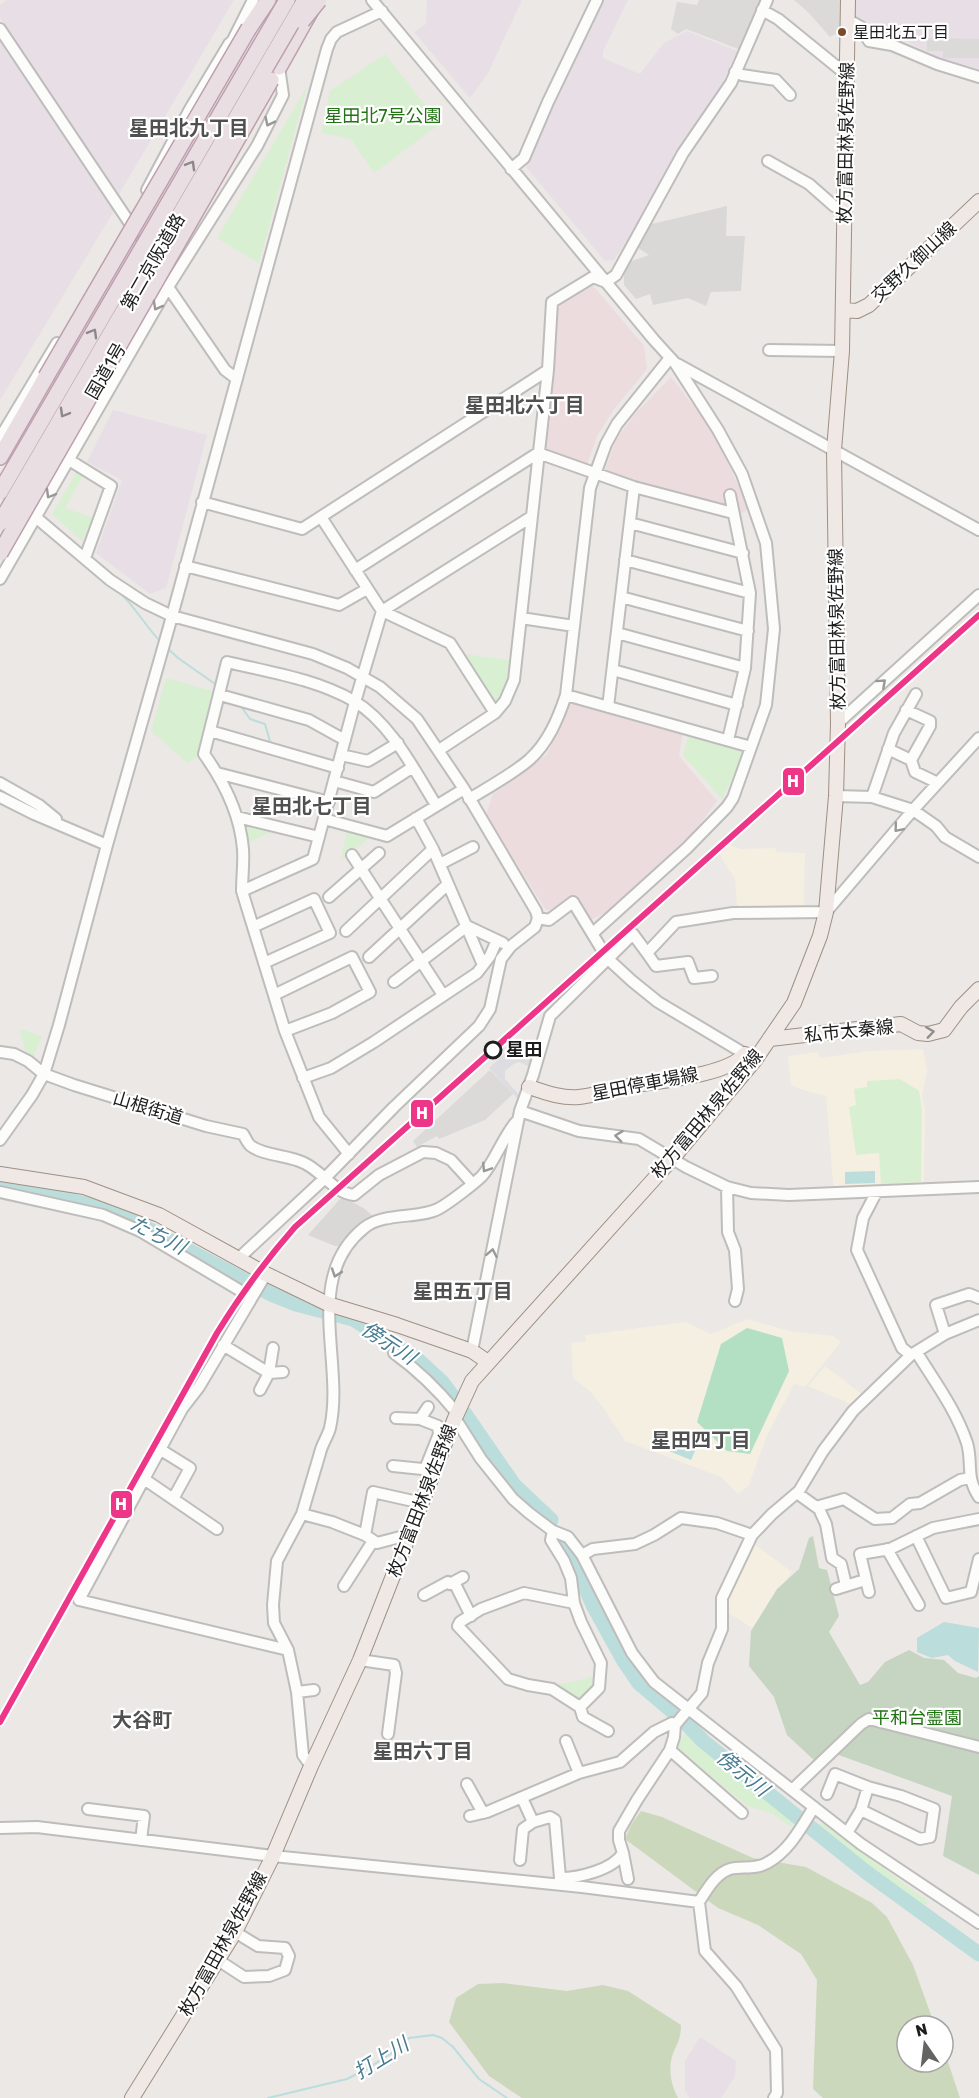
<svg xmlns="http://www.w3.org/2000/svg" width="979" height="2098" viewBox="0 0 979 2098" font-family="Rubik,'Noto Sans JP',sans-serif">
  <rect width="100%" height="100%" fill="#ebe8e5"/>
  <path fill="#dad8d7" d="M727,206L726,236H745L741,291L711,292L706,306L688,298L653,305L650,294L636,299L624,285V267L629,262L649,255L637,247L648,225Z
    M345,1198L365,1209L376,1219L344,1246H335L308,1235L340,1199Z"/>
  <path fill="#ecdcde" d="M590,282L644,346L647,369L615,408L597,436L587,464L581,466L546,453L541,448L554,304Z
    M671,377L714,432L748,508L744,513L609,476L605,470L616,440L635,414Z
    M576,702L683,732L679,756L717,801L689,839L609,911L590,920L573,895L553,910H546L486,815L493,794L520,776L547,754L560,729L569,705Z"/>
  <path fill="#e8dee6" d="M7,0H234L119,194L0,18V5Z
    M427,0H522L488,73L470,98L414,32L426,24Z
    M602,0H628L603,51V58L640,74L664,43L687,31L737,51L716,98L708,105L637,225L614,260L605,261L526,167Z
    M854,0H979V69L937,57L903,39L874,35L871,27L854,14Z
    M0,38L114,211L0,400Z
    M113,410L207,435L166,588L150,594L96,553L122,480L87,462Z
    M700,2037L736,2061L735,2076L721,2098H689L685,2090V2061Z"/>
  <path fill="#f4efe1" d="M728,844L741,849L775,848L777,852L805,853L804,906L737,907L735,880L719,853Z
    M923,1049L927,1070L922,1096L925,1109L924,1187L837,1190L833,1184L826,1096L809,1092L791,1085L788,1056L818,1052L820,1058L869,1051Z
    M747,1319L790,1331L833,1336L841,1342L805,1387L794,1384L766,1438L749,1485L738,1494L721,1477L625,1441L604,1409L591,1392L573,1378L571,1343L586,1341L585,1335L686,1322L711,1334Z
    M825,1366L863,1395L855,1406L808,1386Z
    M753,1543L792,1572L752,1628L725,1611L724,1599Z"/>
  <path fill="#ccd8bc" d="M641,1811L662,1817L753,1858L806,1867L872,1903L887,1917L913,1965L935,2026H907V2062H943V2047L960,2098H823L813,2089L817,1980L801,1954L758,1925L718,1908L625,1839L631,1825Z
    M503,1983L567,1991L603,1985L628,1991L681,2025C681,2043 674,2046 671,2061C669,2074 672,2087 678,2098H522L489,2076L449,2022L456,1998L478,1984Z"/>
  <path fill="#c6d5c2" d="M813,1536L819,1568L827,1570L839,1616L829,1632L860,1685L868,1682L885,1662L909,1650L924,1658L944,1660L958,1673L976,1678L979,1676V1875L943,1856L952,1796L836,1754L815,1761L787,1735L774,1697L749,1666L751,1631L777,1589L799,1569L809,1538Z"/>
  <path fill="#d9efd2" d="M385,54L440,124L374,173L351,139L321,133L330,91Z
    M307,87L259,263L217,238Z
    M78,470L84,474L65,508L93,518L82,541L52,514Z
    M464,654L509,660L506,683L497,704Z
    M166,678L216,692L200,755L187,763L151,731Z
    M689,735L745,753L722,799L683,755Z
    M249,825L273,831L248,843L246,827Z
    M347,831L371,837L341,860Z
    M22,1029L42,1037L32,1059L27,1057L20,1030Z
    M900,1079L919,1091L922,1109L921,1182L881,1184L879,1153L856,1155L849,1107L856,1105L854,1089L867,1087V1081Z
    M597,1676L594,1688L580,1700L566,1693L556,1685Z
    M686,1732L797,1818L791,1827L773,1814L747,1806L675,1747Z
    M823,1823L930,1903L917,1907L815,1826Z"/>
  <path fill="#b3dfc2" d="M747,1328L782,1338L789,1371L750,1454L727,1451L697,1422L721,1344Z"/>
  <path fill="#dbdad9" d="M699,0H763L741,50L686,29L678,34L671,29L677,2L697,5Z
    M794,0H840V32L830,37L808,12Z
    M927,38L979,39V58H943V51H927Z
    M490,1070L513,1094L485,1120L439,1139L437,1136L417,1147L413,1141Z"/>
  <path fill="#dddce0" d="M513,1040L534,1063L530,1067L519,1062L515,1063L505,1071V1079L520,1096L519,1100L489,1068L508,1051L505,1048Z"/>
  <path fill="#bbdddc" d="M875,1171V1183L845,1184V1172Z
    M669,1438L696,1449L691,1460L664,1449Z
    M944,1622L979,1628L978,1672L955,1661L948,1655L932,1658L917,1652V1638Z"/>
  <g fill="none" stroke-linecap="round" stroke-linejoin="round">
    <path stroke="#bbdddc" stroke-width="2" d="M118,591C135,606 145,626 161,642
      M167,648L178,658L218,686
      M240,705L250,719L265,724L271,745
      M268,2098L347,2079L370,2067L399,2048L409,2038L433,2035L442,2038L453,2047L479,2079L507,2098"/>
    <path stroke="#bbdddc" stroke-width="15" d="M0,1186L37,1192L101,1208L133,1221L271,1294L296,1304L353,1319L418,1360L442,1382L456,1401
      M465,1414L514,1485L551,1520
      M564,1542L574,1560L593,1605L624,1661L639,1683L685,1722L703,1741L866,1872L979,1954"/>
    <path stroke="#c2bfbd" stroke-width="10" stroke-dasharray="10 5" stroke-linecap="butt" d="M130,223L156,266"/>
    <g stroke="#bebdbc" stroke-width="14">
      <path id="minor" d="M372,0L654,340L675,363L718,430L742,474L766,543L774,629L766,705L733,798L727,807L687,848L593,933
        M762,10L778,19L847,75
        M847,19L861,27L869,41L892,45L937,64L979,77
        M0,29L129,222
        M233,40L253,0
        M735,72L742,75L776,80L790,95
        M768,161L809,184L834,206L844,210
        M511,169L524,158L548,102L597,0
        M147,190L190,109L229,44L245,31
        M168,287L225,370L237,379
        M769,350L842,351
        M677,364L979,530
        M0,438L57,343
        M69,460L111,486L85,558
        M0,487L110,580L145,603L172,616L313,654L347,668L380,687L417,719L464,789L536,911L538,918L535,927L511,946L501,959L490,1009L479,1026L394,1107L325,1178L239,1258
        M202,502L302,529L548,370
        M321,517L382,611L450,643L495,713
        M630,523L743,553
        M625,560L750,593
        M185,566L339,605L367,589
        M355,570L538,453L634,487L733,513
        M0,579L168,287L257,146L283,95L279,67
        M621,597L748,631
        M521,618L574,626
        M617,633L745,668
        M613,670L737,705
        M220,695L309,720L345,740
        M566,695L751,747
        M608,707L634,487
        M906,710L930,721V726L911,760
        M838,723L979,595
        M210,731L338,768
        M728,740L745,668L750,593L730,495
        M888,749L911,760L915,772L938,783
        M439,750L495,713L505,701L514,680L548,370L552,302L593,277L606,282L616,275L683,153L731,83L767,0
        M341,755L368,761L398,743
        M217,773L329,802
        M334,781L374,792L413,767
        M0,783L39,805L56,819
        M836,796L872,797L913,810L936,826L945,837L979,857
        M0,797L34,814L107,845
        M872,797L894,733L916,694
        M469,799C489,787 511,775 529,760C548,743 558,719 566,695L590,488L606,444L617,424L670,358
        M237,817L319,837
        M416,818L433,849L483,965
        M324,819L387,836L464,789
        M352,855L443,995
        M440,864L473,847
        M242,891C242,877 244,863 243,849C240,813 224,782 204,754L227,662C269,672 316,679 354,701C390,722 415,771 436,805
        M329,897L379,853
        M538,918L549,920L573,902L607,958L632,981L658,1002L745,1054
        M253,927L314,899L330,933L264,963
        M346,931L433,849
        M647,953L656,966L688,962L694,978L712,976
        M369,957L448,884
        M394,982L467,926L503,943
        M274,995L352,957L370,992L332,1013L285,1031
        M0,1052L14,1054L28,1061L44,1074L74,1085L206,1126L243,1134C245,1137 248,1144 251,1146C264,1156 289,1155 304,1163C322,1171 334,1193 354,1195L379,1175L423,1152L436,1153L451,1160L472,1183
        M303,1078L331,1068L374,1042L477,973L490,956L497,940
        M520,1111L579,1131L639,1139L686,1167L727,1187L751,1193L789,1195L979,1187
        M0,1140L32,1095L44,1074L59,1025L107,845L169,627L327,49L331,39L337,32L382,11
        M349,1154L319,1117L285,1031L242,891L313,859L355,702L382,611L531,517
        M727,1187L728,1232L735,1250L738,1289L735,1301
        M0,1192L103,1215L140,1231L251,1297
        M876,1193L863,1218L857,1250L902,1348L911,1355
        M945,1334L936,1305L969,1294L979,1298
        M223,1345L269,1373L283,1372
        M472,1351L520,1111L533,1075L550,1016L633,934L647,953L676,922L733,913L826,912L913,810L979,738
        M394,1353C419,1371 438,1390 457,1413
        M917,1353C935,1382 956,1410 967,1443C973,1463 965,1476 979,1497
        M260,1390L269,1373L273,1348
        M396,1418L420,1419L438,1426L439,1434L425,1469
        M455,1418L481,1459L513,1499L529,1513L553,1531L568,1537L582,1555L632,1653L654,1682L861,1844L979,1923
        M420,1419L428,1407
        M161,1450L190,1468L173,1499
        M393,1466L432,1470
        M144,1479L79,1600L288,1650
        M797,1493L819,1509L826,1524L832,1558L841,1564L846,1585
        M816,1507L844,1499L875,1519L892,1518L910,1504L920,1503L960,1480L970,1478
        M302,1514L277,1561L273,1605L274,1623L288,1650L297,1692L303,1755L311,1766
        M217,1529L144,1479L182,1409L199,1387L266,1274
        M553,1531L551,1540L564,1561L571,1578L574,1603L581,1622L601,1663L599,1688L580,1707L552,1689L528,1685L508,1679L458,1626L460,1622L481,1609L524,1593L574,1603
        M365,1535L373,1492L422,1503
        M916,1536L946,1598L971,1592L979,1559
        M408,1539L400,1537L377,1543L365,1535L332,1522L302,1514C308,1494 314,1473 320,1453C322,1444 328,1436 330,1428C345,1363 302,1278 364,1228C383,1212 419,1219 438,1209C448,1204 475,1183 482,1176C494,1163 503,1137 516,1122
        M887,1549L919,1605
        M582,1555L593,1549L635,1544L654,1535L681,1518L717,1523L752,1535
        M454,1582L471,1616
        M344,1586L373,1541
        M836,1589L865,1580
        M869,1592L860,1554L890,1549L933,1528L979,1519
        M424,1595L448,1582L450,1584L463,1577
        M360,1660L394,1665L396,1673L388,1734
        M297,1692L314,1690
        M580,1707L583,1717L608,1731
        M566,1741L579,1773
        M670,1750L742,1813
        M467,1784L483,1813
        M792,1790L861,1724L869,1719L979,1747
        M827,1794L835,1774L868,1787L861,1810L847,1833
        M88,1809L144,1816L141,1840
        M861,1810L920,1839L930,1837L934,1809L901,1796L868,1787
        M470,1816L487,1812L579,1773L620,1762L654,1732L672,1723L675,1725
        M533,1822L550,1817L555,1820L560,1878
        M0,1828L37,1827L273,1856L582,1887L699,1902L705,1951L736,1986L776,2050L777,2093L774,2098
        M623,1853L628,1879
        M520,1860L523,1829L533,1822L522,1798
        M559,1884L560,1878C578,1878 613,1870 623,1853L619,1840V1831L637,1800L670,1750L674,1737L675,1725L702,1693L708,1663L722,1629V1598L752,1535L772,1514L799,1491L823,1451L853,1411L911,1355L945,1334L979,1320
        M699,1902C706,1891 716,1873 730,1869C742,1866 755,1870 767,1863C789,1851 801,1828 814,1807
        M218,1960L244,1977L269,1976L285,1970L289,1956L285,1948L258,1946L235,1932"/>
    </g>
    <g stroke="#9f9084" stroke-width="16">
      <path id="major" d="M843,310L857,311L869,305L979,201
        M770,1039L901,1024L918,1033L928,1034L944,1030L961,1007L979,989
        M529,1087C544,1092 563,1099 579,1097C596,1095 613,1090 629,1086C658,1081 727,1076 745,1054L755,1060
        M0,1174L84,1187L159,1215L266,1274L328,1304L397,1325L472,1351L488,1362
        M132,2098L235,1932L273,1856L311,1766L360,1660L455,1418L472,1381L672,1159L755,1060L794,1003L820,936L826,912L836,796L838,723L834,450L842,351L848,0"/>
    </g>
    <g stroke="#be9faf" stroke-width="18">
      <path id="highway" d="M249,28L268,0
        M279,67L311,10
        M0,457L46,377"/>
    </g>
    <use href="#minor" stroke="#fcfcfb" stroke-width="10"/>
    <use href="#major" stroke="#efe8e4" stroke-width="14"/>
    <use href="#highway" stroke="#e9dfe2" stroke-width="15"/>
    <g stroke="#be9faf" stroke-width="18" stroke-linecap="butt">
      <path id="highway-bridge" d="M302,21L319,0
        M46,377L249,28
        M0,492L287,0
        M0,523L305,0
        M0,553L271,80"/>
    </g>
    <use href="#highway-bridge" stroke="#e9dfe2" stroke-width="15"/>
    <g stroke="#fff" stroke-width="10">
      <path id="rail-1" d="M0,1722L217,1333C241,1294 265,1261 295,1227L979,615"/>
    </g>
    <use href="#rail-1" stroke="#ee3689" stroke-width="6"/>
  </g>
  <defs><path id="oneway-chevron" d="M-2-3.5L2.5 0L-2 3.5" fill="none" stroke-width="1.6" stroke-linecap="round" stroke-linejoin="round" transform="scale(1.5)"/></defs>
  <g stroke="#989897">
    <use href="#oneway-chevron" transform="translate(269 122) rotate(116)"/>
    <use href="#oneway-chevron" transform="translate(157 306) rotate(119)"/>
    <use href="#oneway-chevron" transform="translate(50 494) rotate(120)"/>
    <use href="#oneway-chevron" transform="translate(882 683) rotate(-42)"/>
    <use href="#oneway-chevron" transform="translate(898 828) rotate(130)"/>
    <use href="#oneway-chevron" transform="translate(619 1136) rotate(-173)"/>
    <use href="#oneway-chevron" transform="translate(486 1168) rotate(123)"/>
    <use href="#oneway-chevron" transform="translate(492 1253) rotate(-79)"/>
    <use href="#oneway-chevron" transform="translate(336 1273) rotate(109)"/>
  </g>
  <g stroke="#8d8889">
    <use href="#oneway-chevron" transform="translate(191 165) rotate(-60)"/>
    <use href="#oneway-chevron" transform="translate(93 333) rotate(-60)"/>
    <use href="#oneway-chevron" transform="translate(64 413) rotate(120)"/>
  </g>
  <use stroke="#908d8a" href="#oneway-chevron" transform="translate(930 1032) rotate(-8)"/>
  <circle fill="#7a4b2a" stroke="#fff" stroke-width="2" cx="842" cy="32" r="5"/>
  <circle fill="#fff" stroke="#1d1d1d" stroke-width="3" cx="493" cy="1050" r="8"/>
  <g text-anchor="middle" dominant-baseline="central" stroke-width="4.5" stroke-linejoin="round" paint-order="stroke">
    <g font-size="16" fill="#1d1d1d" stroke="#fff" text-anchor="start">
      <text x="853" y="32">星田北五丁目</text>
    </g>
    <g font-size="18" fill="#217313" stroke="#fff">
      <text x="383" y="116">星田北7号公園</text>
      <text x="917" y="1718">平和台霊園</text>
    </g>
    <g font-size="18" fill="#1d1d1d" stroke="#fff">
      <text transform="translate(846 143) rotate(-89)">枚方富田林泉佐野線</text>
      <text transform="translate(153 262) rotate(-60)">第二京阪道路</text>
      <text transform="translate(914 262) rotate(-43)">交野久御山線</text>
      <text transform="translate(106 371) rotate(-60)">国道1号</text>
      <text transform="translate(837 629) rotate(-91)">枚方富田林泉佐野線</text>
      <text transform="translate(849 1031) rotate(-6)">私市太秦線</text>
      <text transform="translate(645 1084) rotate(-11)">星田停車場線</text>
      <text transform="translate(148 1108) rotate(17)">山根街道</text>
      <text transform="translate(707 1114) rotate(-50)">枚方富田林泉佐野線</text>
      <text transform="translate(422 1501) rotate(-69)">枚方富田林泉佐野線</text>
      <text transform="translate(223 1944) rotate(-61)">枚方富田林泉佐野線</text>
    </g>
    <g font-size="18" font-weight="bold" fill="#1d1d1d" stroke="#fff" text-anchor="start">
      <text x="506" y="1050">星田</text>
    </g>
    <g font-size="20" font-weight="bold" fill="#505050" stroke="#fff">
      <text x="189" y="128">星田北九丁目</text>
      <text x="525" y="405">星田北六丁目</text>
      <text x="312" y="806">星田北七丁目</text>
      <text x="463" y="1291">星田五丁目</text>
      <text x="701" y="1440">星田四丁目</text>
      <text x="142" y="1720">大谷町</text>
      <text x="423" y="1751">星田六丁目</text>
    </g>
    <g font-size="20" font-style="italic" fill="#477b8f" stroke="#fff">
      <text transform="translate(158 1235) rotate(27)">たち川</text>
      <text transform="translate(389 1343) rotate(33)">傍示川</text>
      <text transform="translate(743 1773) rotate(39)">傍示川</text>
      <text transform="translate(381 2058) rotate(-32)">打上川</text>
    </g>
  </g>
  <g stroke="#fff" stroke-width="2">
    <rect x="782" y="767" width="23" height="29" rx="6" fill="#ee3689"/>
    <rect x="410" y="1099" width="24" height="29" rx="6" fill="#ee3689"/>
    <rect x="110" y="1490" width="23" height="29" rx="6" fill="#ee3689"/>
  </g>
  <g font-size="16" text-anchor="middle" font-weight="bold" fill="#fff">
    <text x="793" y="787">H</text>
    <text x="422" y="1119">H</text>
    <text x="121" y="1510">H</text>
  </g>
  <g transform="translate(925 2044) rotate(346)"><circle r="28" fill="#ffffff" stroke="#a5a5a5" stroke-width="1.5"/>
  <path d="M0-4.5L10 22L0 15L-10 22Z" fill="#656463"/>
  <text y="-9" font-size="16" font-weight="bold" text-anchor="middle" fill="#1d1d1d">N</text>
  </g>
</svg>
